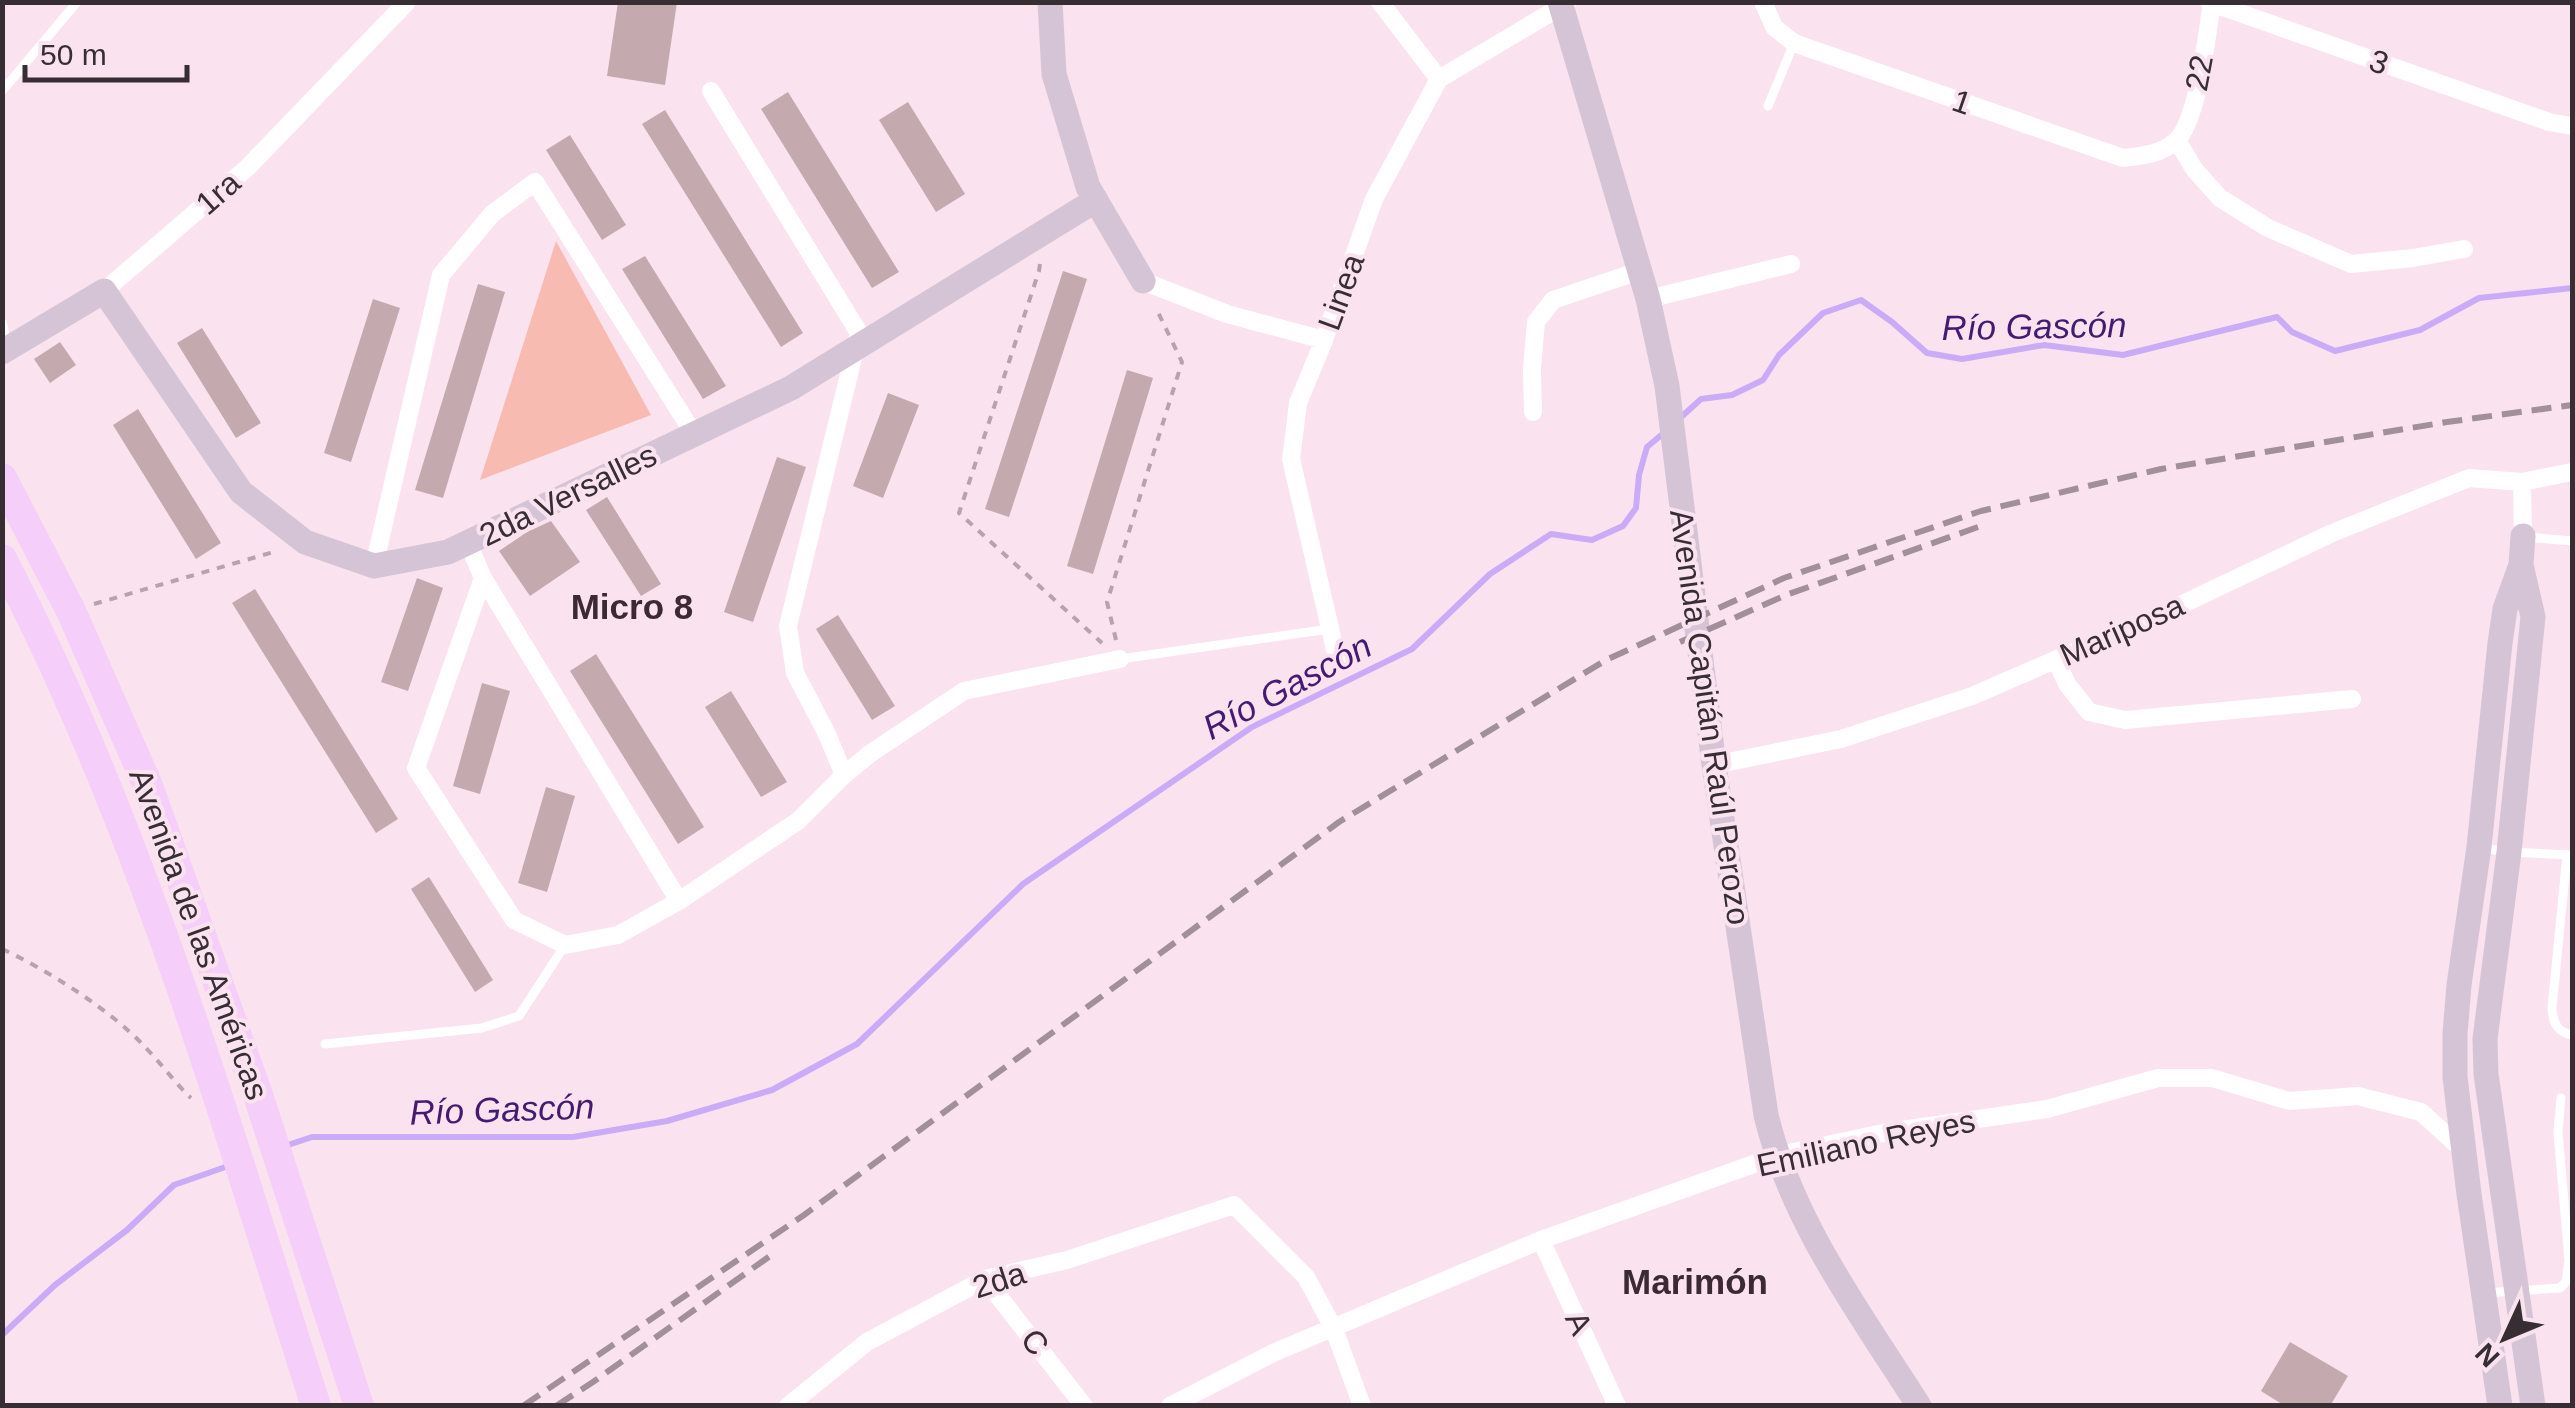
<svg xmlns="http://www.w3.org/2000/svg" width="2575" height="1408" viewBox="0 0 2575 1408" font-family="Helvetica,sans-serif">
  <rect width="100%" height="100%" fill="#fae2ef"/>
  <path fill="#f8bbb2" d="M556,241L651,415L480,480Z"/>
  <g fill="none" stroke-linecap="round" stroke-linejoin="round">
    <path stroke="#caabf8" stroke-width="6" d="M1679,419L1701,399L1732,395L1763,380L1779,355L1823,313L1861,300L1892,322L1927,353L1962,359L2044,345L2123,355L2277,317L2292,332L2335,351L2420,330L2479,298L2572,288
      M285,1146L312,1137H573L667,1121L772,1090L857,1044L1023,884L1252,727L1412,649L1490,574L1551,534L1592,540L1623,526L1636,508L1639,475L1647,447L1666,431
      M2,1335L55,1285L127,1230L174,1185L231,1165"/>
  </g>
  <path fill="#c4aaae" d="M618,2H677L665,85L607,76Z
    M788,92L899,272L872,288L761,109Z
    M908,102L965,194L936,212L879,120Z
    M665,110L803,333L781,347L642,124Z
    M570,135L626,225L602,240L546,150Z
    M645,256L726,386L703,399L622,269Z
    M1063,271L1087,279L1009,517L985,509Z
    M478,284L505,292L443,498L415,490Z
    M373,299L400,308L351,462L324,453Z
    M202,328L261,423L236,438L177,343Z
    M60,342L76,365L50,383L34,359Z
    M1127,370L1153,378L1093,574L1067,566Z
    M888,393L919,405L883,498L853,486Z
    M138,409L221,543L196,559L113,425Z
    M777,457L806,467L753,622L724,612Z
    M607,497L661,584L641,596L586,510Z
    M551,521L580,562L530,596L499,551L527,532Z
    M417,578L443,588L408,691L381,682Z
    M255,589L398,819L376,833L232,603Z
    M838,615L895,706L872,720L816,629Z
    M596,654L704,827L678,844L570,671Z
    M482,683L510,691L480,794L453,786Z
    M731,691L787,782L761,797L705,707Z
    M546,787L575,796L547,892L518,883Z
    M429,877L493,980L475,992L411,889Z
    M2290,1342L2348,1376L2330,1406H2285L2261,1391Z"/>
  <g fill="none" stroke-linecap="round" stroke-linejoin="round">
    <path stroke="#b6a3ad" stroke-width="4" stroke-dasharray="8 8" stroke-linecap="butt" d="M1040,264L1039,271L959,513L1102,643
      M94,604L277,551
      M1116,640L1107,602L1182,362L1156,308
      M2,949C46,969 112,1011 144,1046C161,1063 174,1082 191,1098"/>
    <path stroke="#fff" stroke-width="9" d="M2,91L77,2
      M1768,106L1794,43
      M2,322L8,346
      M2526,537L2572,541
      M1120,659L1330,629
      M2482,848L2509,852L2571,855
      M2567,855L2552,1008C2553,1023 2557,1032 2572,1035
      M325,1044L482,1028L519,1016L565,945
      M2484,1293L2560,1288L2566,1282L2569,1260L2558,1132L2561,1098"/>
    <path stroke="#fff" stroke-width="18" d="M1380,2L1439,79
      M1763,2L1774,27L1794,43L2123,158C2142,156 2161,154 2176,141C2198,121 2207,34 2212,2
      M2209,2L2549,122L2572,126
      M2177,140L2194,169L2220,198L2268,228L2351,264L2413,258L2464,249
      M1143,281L1227,314L1324,340
      M104,291L247,168L407,2
      M1648,299L1791,264
      M1533,412L1532,368L1536,322L1553,300L1639,271
      M2522,482L2523,536
      M468,543L483,578L679,901
      M374,566L441,275L492,214L535,182L694,434
      M483,578L416,768L514,920L565,945L618,935L679,901L798,821L844,775L826,732L795,673L788,626L859,333L711,91
      M2056,660L2067,684L2089,712L2125,720L2352,699
      M1338,663L1291,459L1298,403L1324,340L1374,199L1439,79L1567,3
      M1714,765L1841,739L1972,696L2168,611L2330,534L2469,478L2522,482L2572,472
      M844,775L871,753L964,691L1120,659
      M1541,1240L1617,1406
      M985,1279L1084,1406
      M788,1406L867,1342L985,1279L1067,1260L1234,1205L1306,1277L1334,1329L1362,1406
      M1170,1406L1273,1353L1541,1240L1776,1156L1888,1132L2047,1109L2158,1078H2212L2289,1101L2358,1096L2421,1112L2464,1151"/>
    <path stroke="#d5c4d6" stroke-width="25" d="M1050,2L1054,74L1088,187L1143,281
      M1560,2L1648,299L1667,386L1714,765L1766,1115C1792,1223 1860,1313 1919,1406
      M2,352L104,291L241,492L305,542L374,566L448,552L791,388L1096,200
      M2521,565L2523,536
      M2500,1406L2469,1194L2455,1077V1034L2459,985L2479,847L2500,643L2505,609L2521,565L2533,617L2509,852L2485,1039L2486,1074L2533,1406"/>
    <path stroke="#f5cefa" stroke-width="30" d="M2,478L71,611L148,786L258,1095L359,1406
      M2,559C142,827 224,1119 316,1406"/>
    <path stroke="#a18f99" stroke-width="6" stroke-dasharray="20 10" stroke-linecap="butt" d="M1680,642L1786,595L1978,527
      M523,1406L804,1215L1339,822L1606,660L1784,578L1981,511L2161,469L2447,422L2572,405
      M556,1406L593,1382L770,1256"/>
  </g>
  <g text-anchor="middle" dominant-baseline="central" stroke-width="8" stroke-linejoin="round" paint-order="stroke">
    <g font-size="32" fill="#372e33" stroke="#fae2ef">
      <text transform="translate(2379 62) rotate(19)">3</text>
      <text transform="translate(2199 73) rotate(-79)">22</text>
      <text transform="translate(1962 102) rotate(19)">1</text>
      <text transform="translate(218 193) rotate(-41)">1ra</text>
      <text transform="translate(1341 292) rotate(-70)">Linea</text>
      <text transform="translate(568 495) rotate(-26)">2da Versalles</text>
      <text transform="translate(2122 630) rotate(-24)">Mariposa</text>
      <text transform="translate(1710 717) rotate(82)">Avenida Capitán Raúl Perozo</text>
      <text transform="translate(199 934) rotate(70)">Avenida de las Américas</text>
      <text transform="translate(1866 1143) rotate(-12)">Emiliano Reyes</text>
      <text transform="translate(999 1280) rotate(-18)">2da</text>
      <text transform="translate(1579 1323) rotate(65)">A</text>
      <text transform="translate(1035 1342) rotate(52)">C</text>
    </g>
    <g font-size="35" font-style="italic" fill="#461a72" stroke="#fae2ef">
      <text transform="translate(2034 326) rotate(-1)">Río Gascón</text>
      <text transform="translate(1287 686) rotate(-28)">Río Gascón</text>
      <text transform="translate(502 1109) rotate(-2)">Río Gascón</text>
    </g>
    <g font-size="35" font-weight="bold" fill="#3b2933" stroke="#fae2ef">
      <text x="632" y="606">Micro 8</text>
      <text x="1695" y="1281">Marimón</text>
    </g>
  </g>
  <rect width="2575" height="1408" fill="none" stroke="#372e33" stroke-width="10"/>
  <g transform="translate(2505 1338) rotate(226)" stroke="#fae2ef" stroke-width="8" paint-order="stroke">
  <path d="M0-8L18 38L0 25L-18 38Z" fill="#372e33"/>
  <text y="-15" font-size="28" font-weight="bold" text-anchor="middle" fill="#372e33">N</text>
  </g>
  <path d="M25 65v15h162v-15" fill="none" stroke="#372e33" stroke-width="5"/>
  <text x="40" y="65" font-size="30" fill="#372e33" stroke="#fae2ef" stroke-width="8" paint-order="stroke">50 m</text>
</svg>
